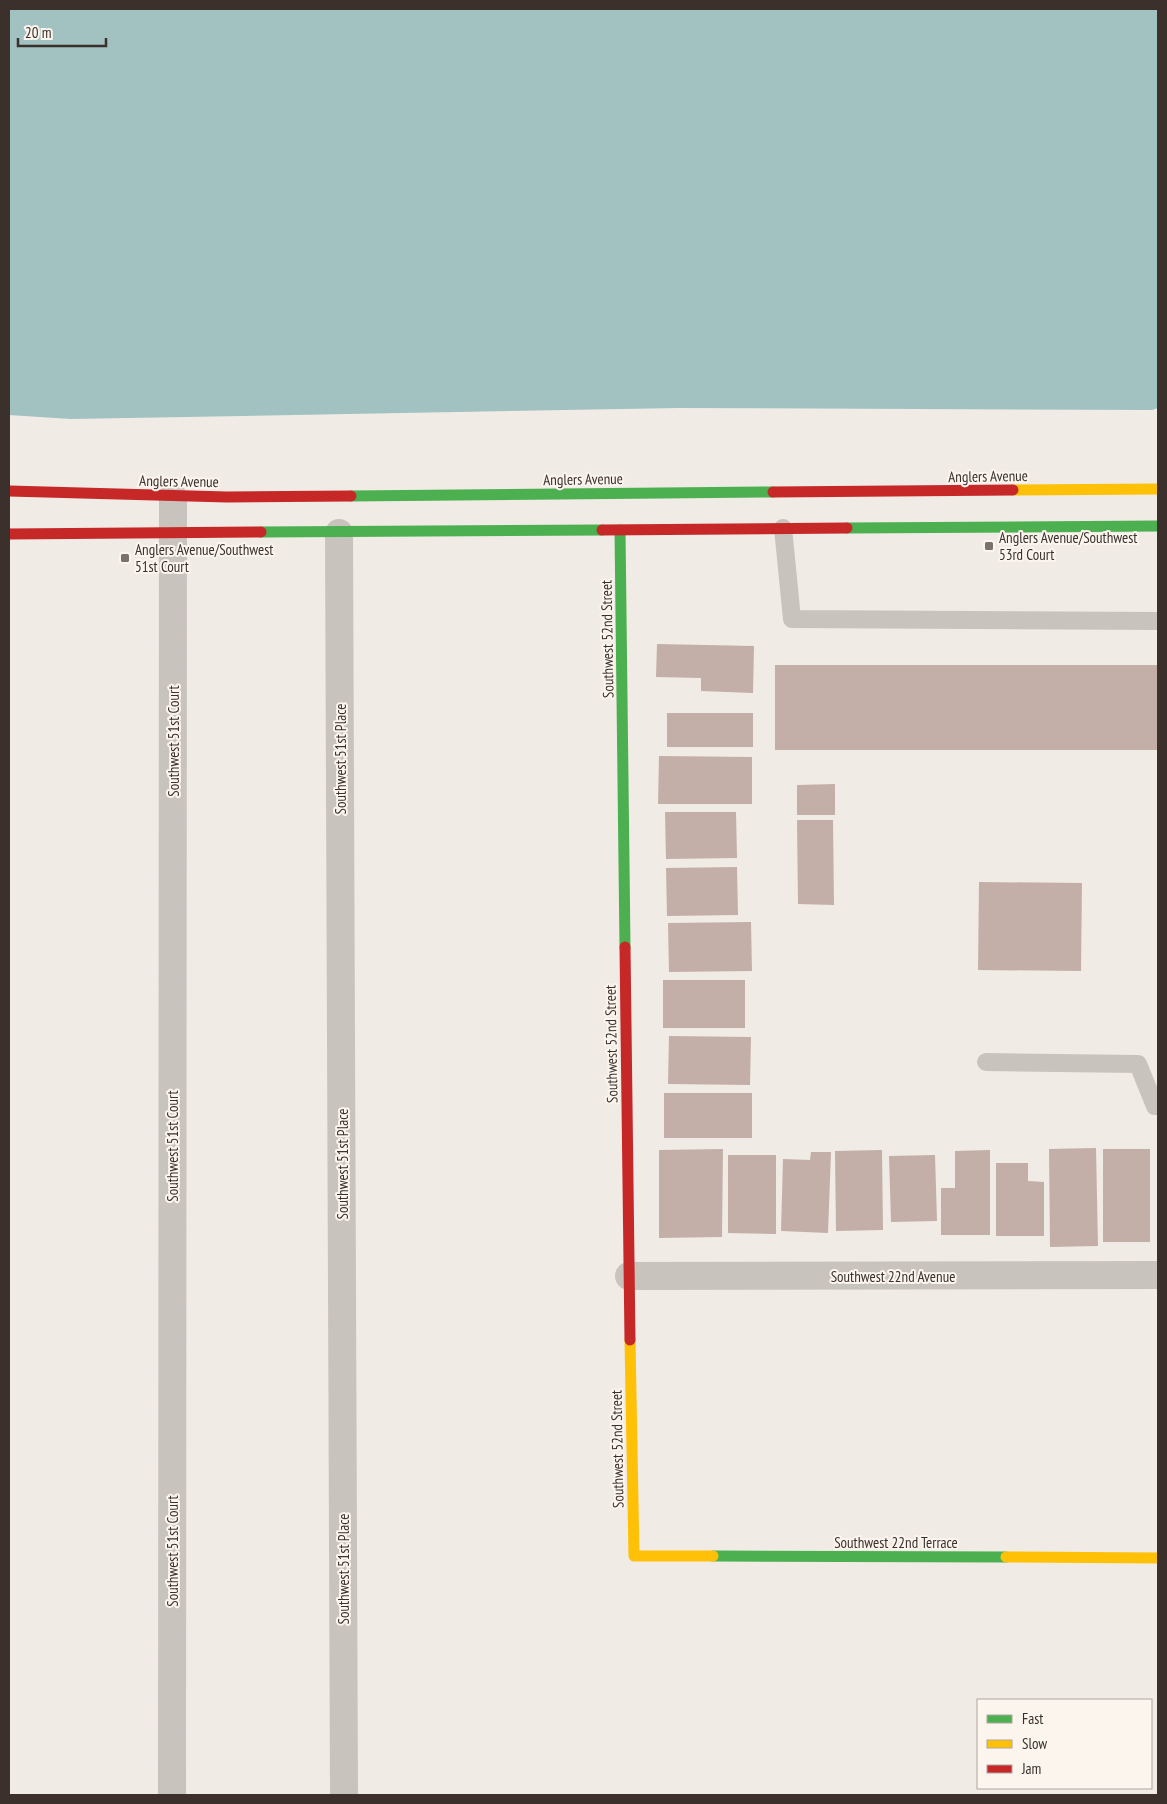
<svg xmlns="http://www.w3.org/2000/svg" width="1167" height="1804" viewBox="0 0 1167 1804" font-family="'PT Sans Narrow',sans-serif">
  <rect width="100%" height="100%" fill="#f0ebe5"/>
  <path fill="#a1c2c1" d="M9,9H1158V408L1152,410L678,408L71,419L9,415Z"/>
  <path fill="#c3afa7" d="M657,644L754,646L753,693L701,691V678L656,677Z
    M775,665H1158V750H775Z
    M667,713H753V747H667Z
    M659,756L752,757V804H658Z
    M835,784V815H797V785Z
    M665,812H736L737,858L666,859Z
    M797,820H833L834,905L798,904Z
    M737,867L738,915L667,916L666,868Z
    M979,882L1082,883L1081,971L978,970Z
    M751,922L752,971L669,972L668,923Z
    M663,980H745V1028H663Z
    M669,1036L751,1037L750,1085L668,1084Z
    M664,1093H752V1138H664Z
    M1096,1148L1098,1246L1050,1247L1049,1149Z
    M723,1149L722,1237L659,1238V1150Z
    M1103,1149H1150V1242H1103Z
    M882,1150L883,1230L836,1231L835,1151Z
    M990,1150V1235H941V1188H955V1151Z
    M811,1152H831L828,1233L781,1231L783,1159L810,1160Z
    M728,1155H776V1234L728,1233Z
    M935,1155L937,1221L891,1222L889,1156Z
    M996,1163H1028V1181L1044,1182V1236H996Z"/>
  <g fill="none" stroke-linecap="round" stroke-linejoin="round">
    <path stroke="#c9c3be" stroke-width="18" d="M783,528L792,619L1158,621
      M986,1062L1138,1064L1155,1106H1158"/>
    <path stroke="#c9c3be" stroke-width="28" d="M339,533L344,1795
      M629,1276L1158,1275
      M172,1795L173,497"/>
    <path stroke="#4caf50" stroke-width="11" d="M351,496L773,492
      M847,528L1158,526
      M620,530L625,947
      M261,532L602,530
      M713,1556L1006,1557"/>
    <path stroke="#ffc107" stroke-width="11" d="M1013,490L1158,489
      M630,1340L634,1556H713
      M1006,1557L1158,1558"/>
    <path stroke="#c62828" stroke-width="11" d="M9,491L227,497L351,496
      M773,492L1013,490
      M602,530L847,528
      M9,534L261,532
      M625,947L630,1340"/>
  </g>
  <g fill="#7a716c" stroke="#fbf5ee" stroke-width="2">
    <rect x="984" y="541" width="10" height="10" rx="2.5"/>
    <rect x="120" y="553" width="10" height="10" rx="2.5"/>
  </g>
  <g text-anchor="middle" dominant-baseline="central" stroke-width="4" stroke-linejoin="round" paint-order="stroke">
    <g font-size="15" fill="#3b302b" stroke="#fbf5ee">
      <text transform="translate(988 476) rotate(-1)">Anglers Avenue</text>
      <text transform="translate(583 479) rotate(-1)">Anglers Avenue</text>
      <text transform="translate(179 481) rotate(1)">Anglers Avenue</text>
      <text transform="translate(607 639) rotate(-91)">Southwest 52nd Street</text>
      <text transform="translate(173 741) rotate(-90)">Southwest 51st Court</text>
      <text transform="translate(340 759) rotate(-90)">Southwest 51st Place</text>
      <text transform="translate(611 1044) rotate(-91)">Southwest 52nd Street</text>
      <text transform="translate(172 1146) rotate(-90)">Southwest 51st Court</text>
      <text transform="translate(342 1164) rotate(-90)">Southwest 51st Place</text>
      <text x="893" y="1276">Southwest 22nd Avenue</text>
      <text transform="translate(617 1449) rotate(-91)">Southwest 52nd Street</text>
      <text x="896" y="1542">Southwest 22nd Terrace</text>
      <text transform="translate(172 1551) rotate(-90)">Southwest 51st Court</text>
      <text transform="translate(343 1569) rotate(-90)">Southwest 51st Place</text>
    </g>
    <g font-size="15" fill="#3b302b" stroke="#fbf5ee" text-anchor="start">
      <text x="999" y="537">Anglers Avenue/Southwest<tspan x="999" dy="17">53rd Court</tspan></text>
      <text x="135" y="549">Anglers Avenue/Southwest<tspan x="135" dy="17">51st Court</tspan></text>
    </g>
  </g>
  <rect width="1167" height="1804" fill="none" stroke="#3b302b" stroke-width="20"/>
  <rect x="977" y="1699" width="175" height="90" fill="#fbf5ee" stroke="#aea6a0"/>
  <rect x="987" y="1715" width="25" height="8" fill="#4caf50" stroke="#aea6a0"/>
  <text x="1022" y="1724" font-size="15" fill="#3b302b">Fast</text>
  <rect x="987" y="1740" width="25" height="8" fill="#ffc107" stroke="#aea6a0"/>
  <text x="1022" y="1749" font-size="15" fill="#3b302b">Slow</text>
  <rect x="987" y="1765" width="25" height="8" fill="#c62828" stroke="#aea6a0"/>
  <text x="1022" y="1774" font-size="15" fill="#3b302b">Jam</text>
  <path d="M18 38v8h88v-8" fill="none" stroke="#3b302b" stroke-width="2.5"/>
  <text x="25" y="38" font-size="15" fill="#3b302b" stroke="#fbf5ee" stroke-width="4" paint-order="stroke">20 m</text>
</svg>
